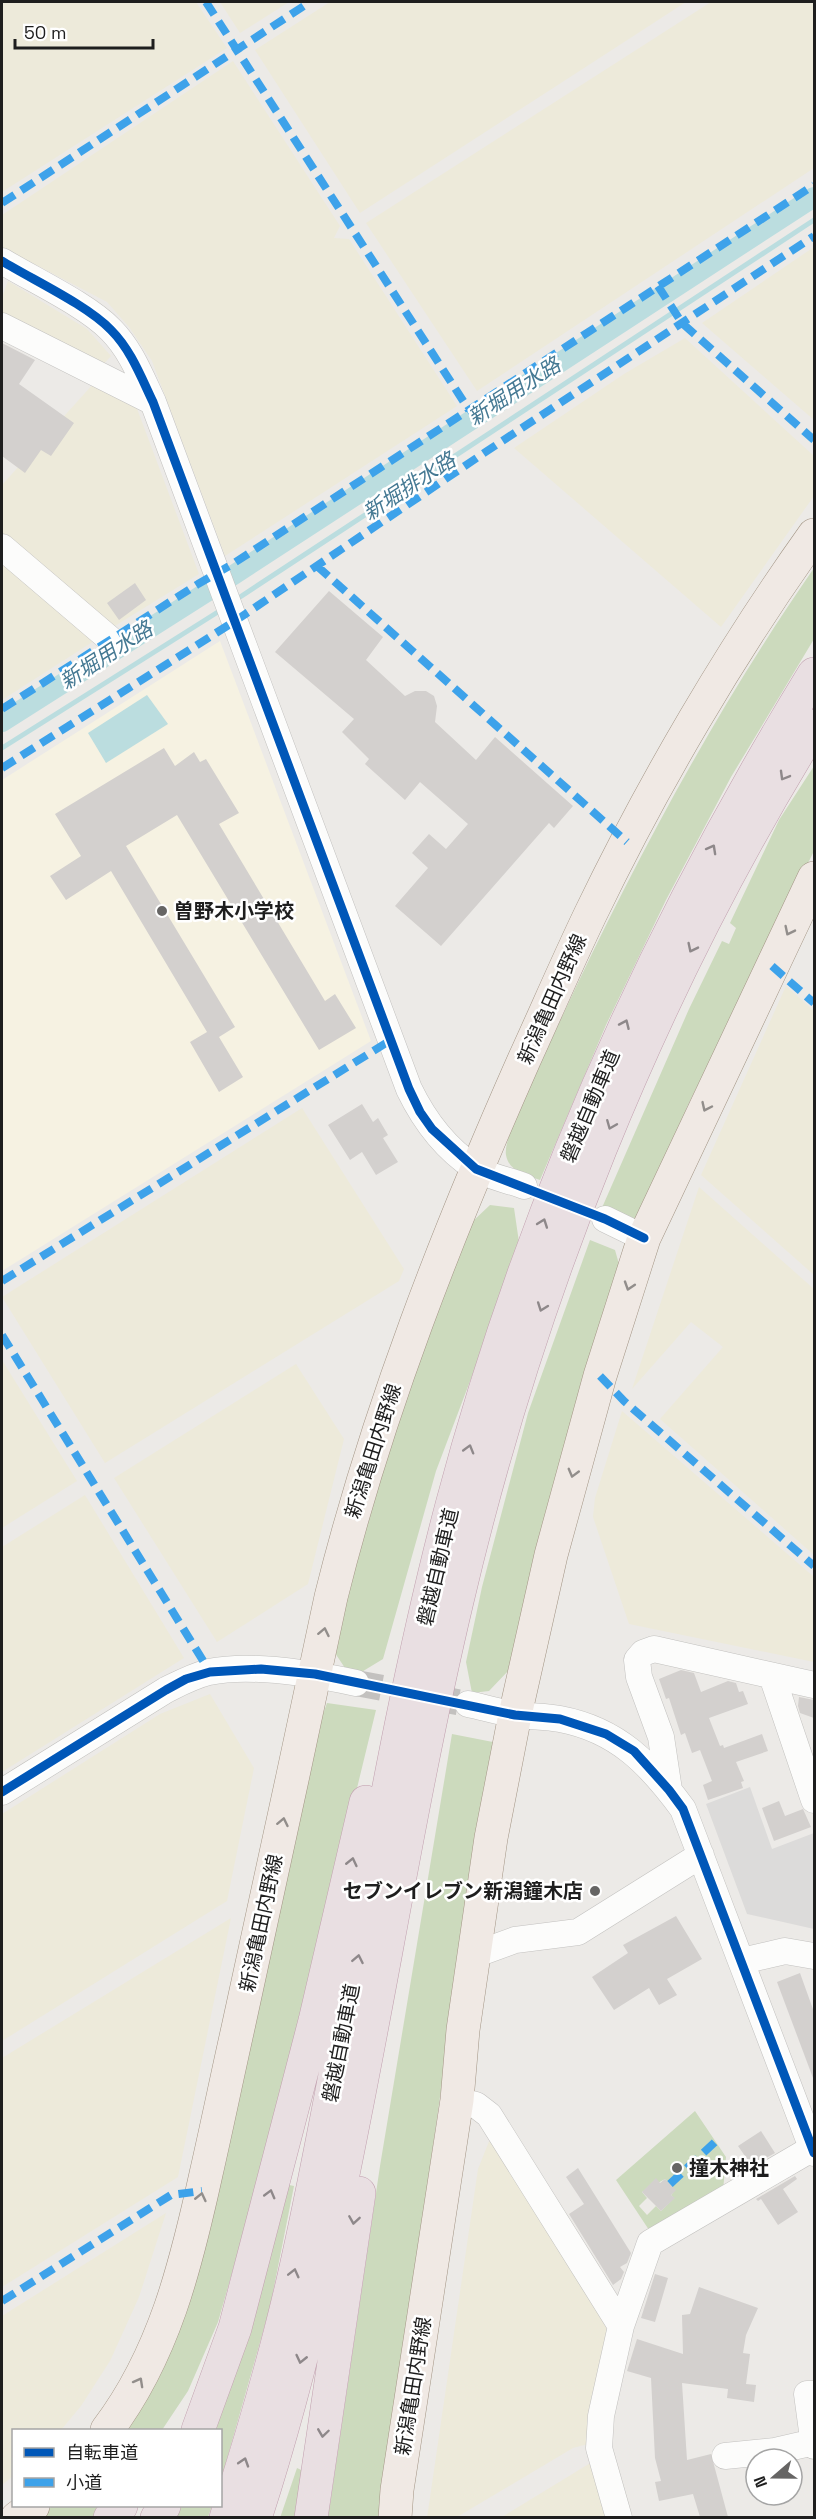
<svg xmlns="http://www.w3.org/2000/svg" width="816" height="2519" viewBox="0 0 816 2519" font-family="'Space Grotesk','Noto Sans JP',sans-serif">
  <rect width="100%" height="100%" fill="#eceae7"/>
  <path fill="#f6f2e2" d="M220,641L371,1041L2,1271V780Z"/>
  <path fill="#edeada" d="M2,2H196L227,48L2,192Z
    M220,2H289L240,33Z
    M330,2H686L360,213L255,50Z
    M711,2H814V168L477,391L366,223Z
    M233,61L340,226L334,238L349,239L457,406L225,556L152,361L129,327L107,302L2,247V215Z
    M814,247V420L702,323Z
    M8,281L87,329L111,356L102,366L2,318V297Z
    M685,338L814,456V496L721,627L514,448L624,374Z
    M94,383L136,406L199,574L110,629L2,537V485Z
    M2,563L94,641L2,700Z
    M786,986L814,1011V1275L701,1175Z
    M302,1108L404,1269L399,1281L105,1463L2,1297Z
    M699,1187L814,1289V1555L660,1419L723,1347L691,1322L632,1389Z
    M2,1360L77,1481L2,1528Z
    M296,1364L344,1439L308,1584L217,1642L114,1478Z
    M622,1411L814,1577V1662L629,1624L593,1517L595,1498Z
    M85,1495L184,1658L2,1772V1547Z
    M210,1694L254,1768L227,1901L2,2041V1814L160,1714Z
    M231,1918L178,2177L2,2287V2058Z
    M490,2139L605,2324L609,2337L591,2398L588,2444L573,2448L457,2517L427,2518L478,2169Z
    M166,2213L139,2297L110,2361L81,2406L61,2430H14L13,2476L2,2485V2316Z
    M592,2462L607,2517H502Z"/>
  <path fill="#ccdabd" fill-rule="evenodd" d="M814,568V639L731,777L666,900L606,1025L540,1180C527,1175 509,1172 506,1155C503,1138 531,1085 539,1067C617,894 706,724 814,568Z
    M814,766V851L687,1107L656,1191L633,1221L601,1210L689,1009L722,941L729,944L736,928L730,923L779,820Z
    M490,1205L514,1208L520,1249L436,1471L383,1659L355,1676L349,1674L333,1650L387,1447L472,1222Z
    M590,1240L615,1250L623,1278L509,1670L489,1691L472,1693L466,1662L482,1587L528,1413Z
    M327,1703L376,1710L279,2109L218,2322L188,2391L162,2430H122L312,1744Z
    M452,1734L498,1743L440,2097L380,2517L328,2518L380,2166Z
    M695,2111L726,2157L723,2191L651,2233L616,2180ZM665,2179L675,2190L671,2195L674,2198L661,2211L656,2206L647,2215L639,2206L647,2198L642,2192Z
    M289,2185L294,2186L270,2307L221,2480L220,2430H214Z
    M297,2468L314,2476L304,2517L280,2518Z
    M52,2506H108L95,2517L39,2518Z
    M177,2506H212L208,2517L171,2518Z"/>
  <path fill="#dcdbda" d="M750,1787L772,1849L814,1833V1929L747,1914L706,1804Z"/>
  <path fill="#bbdddf" d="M147,695L168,724L106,763L88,733Z"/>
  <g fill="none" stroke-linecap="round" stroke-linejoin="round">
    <path stroke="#bbdddf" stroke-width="5" d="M234,601L814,220
      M2,748L221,610"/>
    <path stroke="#bbdddf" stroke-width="20" d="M2,722L235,574L814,197"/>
  </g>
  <path fill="#d3d0ce" d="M2,343L35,360L19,384L74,423L51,456L41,450L25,473L2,456Z
    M135,583L146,600L119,620L107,603Z
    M329,591L383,637L366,660L405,696L415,691H426L434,696L437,706L435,722L476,760L495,737L573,806L554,828L549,823L441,946L395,906L428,868L412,853L429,834L446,849L468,824L420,782L405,800L365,764L369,759L342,732L354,719L275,652Z
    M164,748L175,766L194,752L200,762L206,759L239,813L219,824L325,1001L335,994L356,1028L319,1050L177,815L126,846L235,1027L219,1037L243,1077L219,1092L190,1042L207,1032L111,871L66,900L50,876L81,856L55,814Z
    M362,1104L373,1122L378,1118L388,1135L383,1138L398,1162L376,1175L362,1152L350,1160L328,1125Z
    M681,1670L694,1673L701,1692L728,1681L736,1683L739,1692L743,1691L748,1704L709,1718L720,1746L723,1745L724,1748L762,1734L768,1751L736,1762L744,1781L741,1782L743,1788L708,1800L703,1785L712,1781L700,1750L692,1753L685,1733L681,1735L669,1698L666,1699L659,1679Z
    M799,1697L814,1700V1718L800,1713L798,1706Z
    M779,1801L785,1816L803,1809L811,1827L774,1841L762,1808Z
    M676,1916L702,1959L667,1979L677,1995L659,2005L649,1988L614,2010L592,1977L628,1953L623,1945Z
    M800,1973L814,2012L813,2078L777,1982Z
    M761,2131L775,2153L752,2166L738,2146Z
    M578,2168L631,2253L627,2263L620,2267L624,2272L621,2279L613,2285L569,2214L584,2204L566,2177Z
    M795,2176L797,2179L783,2189L798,2212L778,2225L761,2199L758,2201L756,2199Z
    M656,2178L660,2183L665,2179L676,2190L671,2195L675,2198L661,2211L642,2192Z
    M655,2274L668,2278L655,2322L641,2318Z
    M699,2287L758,2308L746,2335L743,2353L750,2354L746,2384L756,2385L754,2402L727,2398L728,2389L682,2383L687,2460L711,2454L728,2517H700L693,2494L659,2501L655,2482L661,2481L655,2458L651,2378L627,2371L637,2339L683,2354L682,2315L690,2314Z"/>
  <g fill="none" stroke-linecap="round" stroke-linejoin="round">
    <path stroke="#c3c1bf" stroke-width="26" stroke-dasharray="26 13" stroke-linecap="butt" d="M356,1683L468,1704"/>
    <g stroke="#c2c1bf" stroke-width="27">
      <path id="minor" d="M2,261C33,280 87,305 111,330C131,350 141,377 153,402L409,1089C424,1120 446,1149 475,1168C489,1177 509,1180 524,1186
        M2,326L153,402
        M2,547L111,640
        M605,1219L644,1238
        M772,1676L814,1800
        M468,1704C483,1707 498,1712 513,1714C529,1717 544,1716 560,1719C618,1730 650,1764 683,1809L814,2153
        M669,1790L661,1737L639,1677L637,1660L643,1653L654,1649L814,1685
        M2,1792L166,1690C180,1683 193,1676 209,1672C252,1663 314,1674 356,1683
        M474,1955L515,1940L578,1932L701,1855
        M742,1961L785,1951L814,1956
        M457,2100L476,2105L489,2115L621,2326
        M814,2394H807L814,2446
        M725,2456L775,2451L814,2442
        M619,2518L599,2448L601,2416L621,2326L650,2243L813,2148"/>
    </g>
    <g stroke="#a29484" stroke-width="34">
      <path id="major" d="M107,2430C164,2355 186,2265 206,2174C217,2126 227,2077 238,2028C269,1884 301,1741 331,1597C377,1412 447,1234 524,1060C546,1012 567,963 590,915C652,786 731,651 814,535
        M17,2518L33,2506
        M395,2518L397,2490L457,2100L463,2030L491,1838L515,1715L551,1555L600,1376L644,1238L814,878"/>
    </g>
    <g stroke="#c19fae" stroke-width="34">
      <path id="highway" d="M198,2430L235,2328L315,2021L366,1802
        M110,2518L121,2506
        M157,2518L164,2506
        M226,2518C253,2434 278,2349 297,2263C353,2011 386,1754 452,1505C530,1211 655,933 814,674
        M255,2518C352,2220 385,1904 457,1601C529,1294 648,994 814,726
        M311,2518L359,2193"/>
    </g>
    <use href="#minor" stroke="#fcfcfb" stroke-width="26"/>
    <use href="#major" stroke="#f0e9e4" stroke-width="33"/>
    <use href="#highway" stroke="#e9dfe2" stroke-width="33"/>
    <path stroke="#3da2ea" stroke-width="8" stroke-dasharray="15 8" stroke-linecap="butt" d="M206,2L469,410
      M2,203L310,2
      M658,286L682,323L814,440
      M317,566L627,842
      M2,709L198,584L231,565L814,185
      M2,768L235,621L487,451L814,236
      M772,966L814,1003
      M2,1281L391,1040
      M2,1335L210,1672
      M600,1376L624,1401L814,1566
      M670,2184L716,2141
      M2,2301L171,2195L202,2191"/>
    <g stroke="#fff" stroke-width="13">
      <path id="cycleway" d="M2,261C33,280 87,305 111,330C131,350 141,377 153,402L409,1089L420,1112L432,1129L476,1169L605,1219L644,1238
        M2,1792L166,1690L186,1679L210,1672L261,1669L315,1674L515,1715L560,1719L606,1734L634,1751L669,1790L683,1809L814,2153"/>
    </g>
    <use href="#cycleway" stroke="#0057b8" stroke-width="9"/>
  </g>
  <defs><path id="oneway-chevron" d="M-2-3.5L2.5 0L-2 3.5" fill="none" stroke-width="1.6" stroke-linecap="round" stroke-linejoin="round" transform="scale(1.5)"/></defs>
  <g stroke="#8e888a">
    <use href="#oneway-chevron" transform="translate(784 776) rotate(120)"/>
    <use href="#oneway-chevron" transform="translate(712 849) rotate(-61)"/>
    <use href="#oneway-chevron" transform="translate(692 948) rotate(116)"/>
    <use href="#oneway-chevron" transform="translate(625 1024) rotate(-66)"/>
    <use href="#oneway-chevron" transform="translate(611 1125) rotate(112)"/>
    <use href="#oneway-chevron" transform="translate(543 1223) rotate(-70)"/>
    <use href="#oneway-chevron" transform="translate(542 1307) rotate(110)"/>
    <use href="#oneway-chevron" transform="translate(469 1449) rotate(-74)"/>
    <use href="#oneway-chevron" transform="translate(352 1862) rotate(-77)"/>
    <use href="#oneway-chevron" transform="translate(358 1959) rotate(-79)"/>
    <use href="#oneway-chevron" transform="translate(270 2194) rotate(-75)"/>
    <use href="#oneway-chevron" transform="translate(354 2220) rotate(99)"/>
    <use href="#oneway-chevron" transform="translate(294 2273) rotate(-76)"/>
    <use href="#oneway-chevron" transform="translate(301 2359) rotate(103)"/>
    <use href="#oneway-chevron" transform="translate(323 2433) rotate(98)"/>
    <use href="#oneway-chevron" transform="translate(244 2462) rotate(-72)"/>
  </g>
  <g stroke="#928e8b">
    <use href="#oneway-chevron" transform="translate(789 931) rotate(116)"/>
    <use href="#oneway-chevron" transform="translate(706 1107) rotate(115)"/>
    <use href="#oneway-chevron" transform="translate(629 1286) rotate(108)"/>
    <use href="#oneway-chevron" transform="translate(573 1473) rotate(105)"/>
    <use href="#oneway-chevron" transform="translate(324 1632) rotate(-78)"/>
    <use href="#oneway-chevron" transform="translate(283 1822) rotate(-78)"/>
    <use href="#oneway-chevron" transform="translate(201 2197) rotate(-77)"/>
    <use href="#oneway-chevron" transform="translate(139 2382) rotate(-61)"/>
  </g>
  <g fill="#666564" stroke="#fff" stroke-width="2">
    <circle cx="162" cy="911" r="6"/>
    <circle cx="595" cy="1891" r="6"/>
    <circle cx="677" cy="2168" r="6"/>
  </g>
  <g text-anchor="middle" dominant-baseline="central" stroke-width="5" stroke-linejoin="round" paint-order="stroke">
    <g font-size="20" font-weight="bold" fill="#1e1e1e" stroke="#fff" text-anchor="start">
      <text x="174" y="911">曽野木小学校</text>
      <text x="583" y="1891" text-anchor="end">セブンイレブン新潟鐘木店</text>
      <text x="689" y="2168">撞木神社</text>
    </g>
    <g font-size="20" fill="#1e1e1e" stroke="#fff">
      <text transform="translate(552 999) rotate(-66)">新潟亀田内野線</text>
      <text transform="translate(590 1106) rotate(-67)">磐越自動車道</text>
      <text transform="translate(373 1451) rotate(-72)">新潟亀田内野線</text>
      <text transform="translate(438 1567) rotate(-77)">磐越自動車道</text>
      <text transform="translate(261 1923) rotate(-78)">新潟亀田内野線</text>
      <text transform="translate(341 2043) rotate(-79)">磐越自動車道</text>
      <text transform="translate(413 2386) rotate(-81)">新潟亀田内野線</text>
    </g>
    <g font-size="21" font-style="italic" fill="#457993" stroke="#fff">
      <text transform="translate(514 391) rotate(-33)">新堀用水路</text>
      <text transform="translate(409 486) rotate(-33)">新堀排水路</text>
      <text transform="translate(106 655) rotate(-33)">新堀用水路</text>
    </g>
  </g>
  <rect width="816" height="2519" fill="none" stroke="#1e1e1e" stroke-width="6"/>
  <rect x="12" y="2429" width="210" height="78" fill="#ffffff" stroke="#a5a5a5" stroke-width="1.5"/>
  <rect x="24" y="2448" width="30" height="9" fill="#0057b8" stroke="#a5a5a5" stroke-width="1.5"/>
  <text x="66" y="2459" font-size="18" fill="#1e1e1e">自転車道</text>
  <rect x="24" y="2478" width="30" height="9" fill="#3da2ea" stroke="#a5a5a5" stroke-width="1.5"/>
  <text x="66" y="2489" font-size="18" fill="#1e1e1e">小道</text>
  <g transform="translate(774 2477) rotate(250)"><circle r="28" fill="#ffffff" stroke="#a5a5a5" stroke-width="1.5"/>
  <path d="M0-4.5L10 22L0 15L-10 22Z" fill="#666564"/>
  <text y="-9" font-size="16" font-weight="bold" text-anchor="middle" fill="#1e1e1e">N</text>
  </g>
  <path d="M15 39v9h138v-9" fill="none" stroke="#1e1e1e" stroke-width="3"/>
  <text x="24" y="39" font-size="18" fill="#1e1e1e" stroke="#ffffff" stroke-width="4.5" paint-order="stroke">50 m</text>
</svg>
